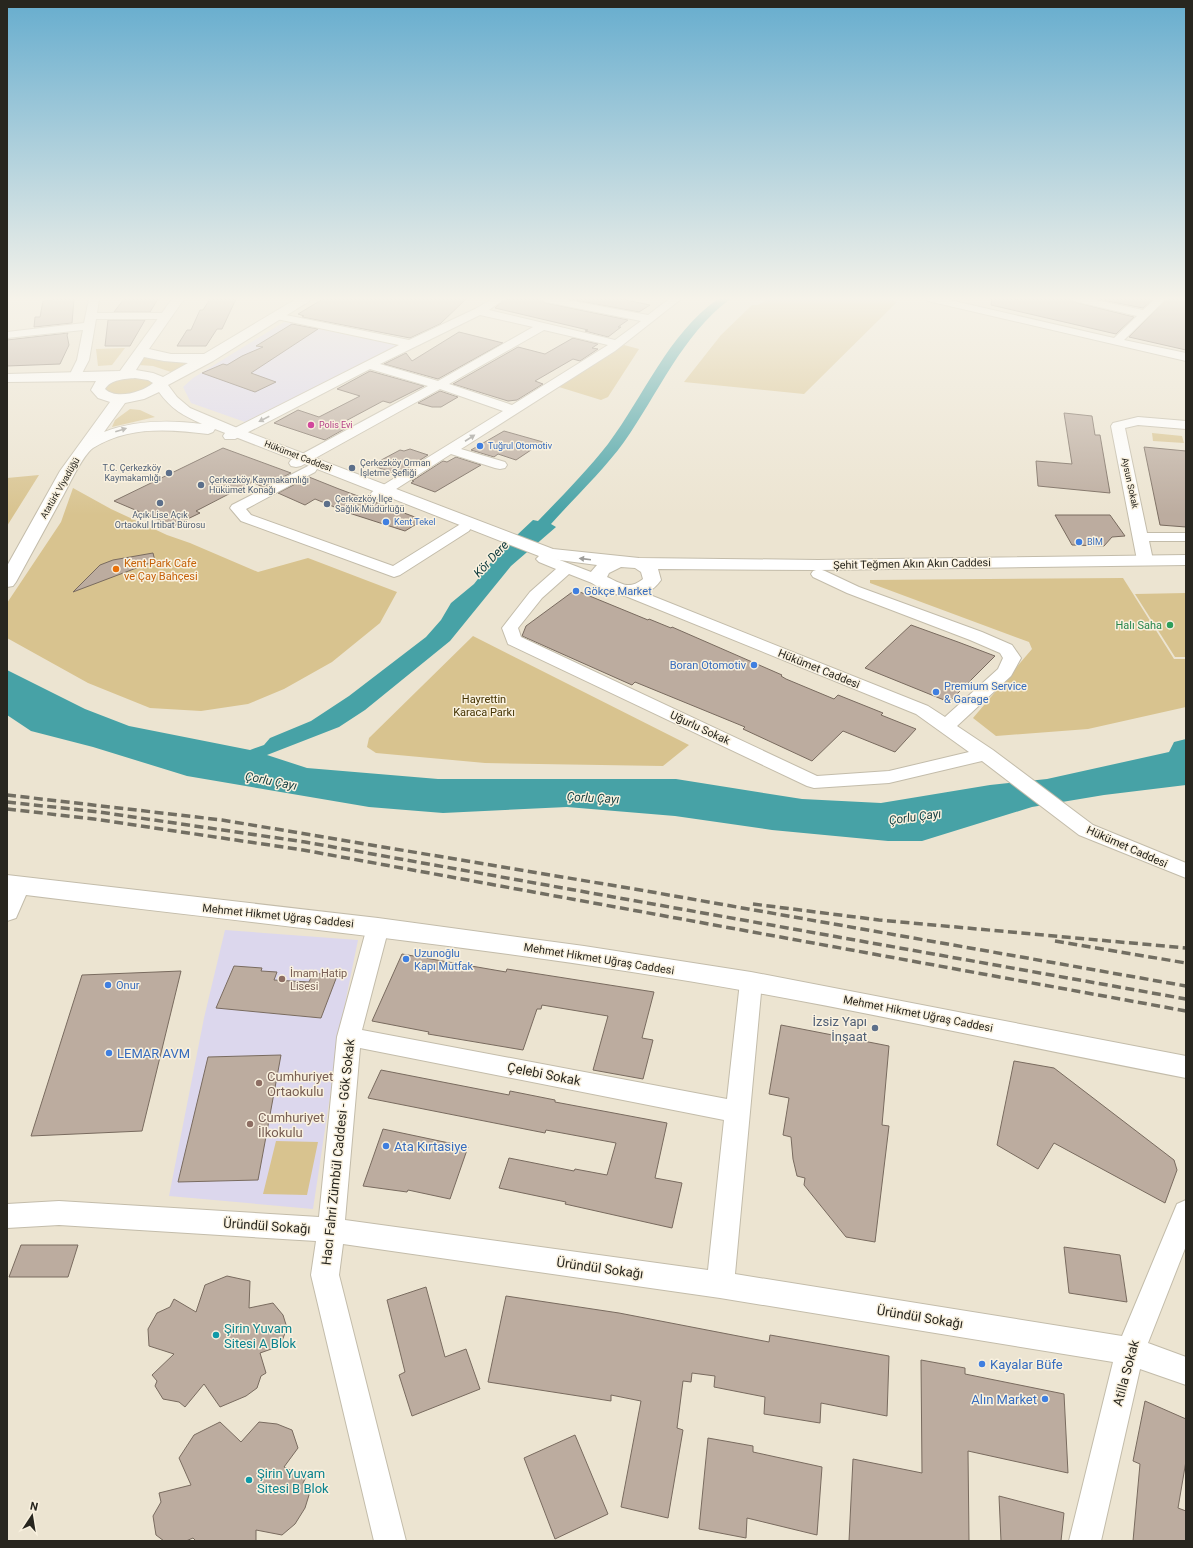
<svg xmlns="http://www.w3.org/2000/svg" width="1193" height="1548" viewBox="0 0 1193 1548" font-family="Roboto,sans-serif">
  <rect width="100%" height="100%" fill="#ece4d1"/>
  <path fill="#dcd7ed" d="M284,322L400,345L245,422L191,403L183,387L193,378Z
    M225,930L358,940L341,1023L313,1209L169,1196L204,1018Z"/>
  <path fill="#d8c38f" d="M768,299H889L897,302L804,394L684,382L721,335L752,305H758Z
    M624,345L639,349L608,397L601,400L559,387Z
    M125,348L112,365L98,366L96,349Z
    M144,354L199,360L174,373L153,366L139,365Z
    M142,377L153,383V385C136,394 123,400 105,390L106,385L116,379Z
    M130,409L140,410L155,417L112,427L115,420Z
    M1152,433L1182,436L1184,443L1153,441Z
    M39,475L7,526V478Z
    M73,488L111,509L167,535L190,543L258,572L308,558L397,592L380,623L332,662L284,689L248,704L201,711L150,708L88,683L7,638V603L61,522Z
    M1123,578L1174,659H1186V707L1088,729L996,736L973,718L1032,649L1029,642L870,583V580Z
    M1186,593V657H1175L1135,594Z
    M473,636L689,745L663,766L485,763L376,753L367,747L369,738Z
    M276,1141L318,1142L307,1195L263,1194Z"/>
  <path fill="#47a2a6" d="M718,299H730C682,335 658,394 624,442C603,471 575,497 551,524L556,527L511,566L450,641L365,710L339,727L267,755L307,768L438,779H676L802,799L881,803L990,785L1047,779L1169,752L1174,742L1186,739V785L1104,795L1032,807L922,841H888L772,830L675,816L567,807L443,813L369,807L187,776L93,747L31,731L7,715V670L85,709L129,726L250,750L264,745L270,738L311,721L349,696L426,637L441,620L451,603L474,584L500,551L533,520L538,521C562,496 587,471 608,444C644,396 668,334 718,299Z"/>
  <path fill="#bcac9f" stroke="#796b5f" d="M63,299H74L72,323L34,327L35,317H40L43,301Z
    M124,299H158L150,312H114Z
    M210,299H236L222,329H217L206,346H177L187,330H191L200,310H203Z
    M323,299H466L440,324L410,338L302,317L304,316L298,314Z
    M505,299H540L546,303L628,320L618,327H621L608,337L585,331L588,330L495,308Z
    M569,299H621L650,305L639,312Z
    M992,299H1072L1074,302L1134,317L1116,334L991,305Z
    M1097,299H1153L1143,308Z
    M1167,299H1186V350L1129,337Z
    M145,320L130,346H105L108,320Z
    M292,324L318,329L251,373L276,382L255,392L202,373L223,364L227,365L242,356L263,347L256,346Z
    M459,332L503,343L438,379L384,364L406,353L412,361Z
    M68,333L67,335L69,345L60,364L7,366V340Z
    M573,338L598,344L592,348L598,349L580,361L573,359L535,381L543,384L517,400L508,401L453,384L518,347L545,354Z
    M370,371L424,386L390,403L383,401L340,424L348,427L325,440L274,423L298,410L319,417L360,396L337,389Z
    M440,391L458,397L441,407H432L418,403Z
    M1064,413L1092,416L1095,435H1100L1110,493L1038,486L1036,461L1072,464Z
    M504,431L543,442L516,460L498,454L494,457L471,450Z
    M1144,447L1186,451V527L1160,525Z
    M223,448L291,473L263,487L252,482L196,511L200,513L173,526L114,501Z
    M410,449L428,455L397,475L372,465L400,450L404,451Z
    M456,457L481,465L435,492L411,483L414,481H412L443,461L447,462Z
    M309,477L339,489L423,520L405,531L349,513L315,499L305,505L278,493Z
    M1055,515H1110L1125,536L1112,537L1104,546L1072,545Z
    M153,553L155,561L73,592L100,565L113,560Z
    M575,590L648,620L649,619L671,628L672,627L782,675L781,676L786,679L834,699L838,695L883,713L881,715L916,729L895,752L843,731L812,761L743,729L745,727L635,682L632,685L522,636L526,626Z
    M911,625L958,642L995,656L949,702L865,668Z
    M402,954L506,972L507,969L654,992L642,1038L653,1040L643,1079L593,1070L608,1016L542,1005L541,1009H537L523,1050L428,1034L429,1032L372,1021Z
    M234,966L262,968L261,971L277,972L274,980L309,982L313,973L337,976L321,1018L216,1008Z
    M181,971L142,1131L31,1136L82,975Z
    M781,1025L889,1046L882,1125L889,1126L875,1242L846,1237L804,1185L805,1178L797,1176L793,1159L791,1137L783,1135L789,1098L769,1094Z
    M281,1055L258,1180L178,1182L208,1057Z
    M1014,1061L1054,1068L1174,1160L1177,1170L1165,1203L1054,1143L1038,1169L997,1145Z
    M381,1070L509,1095L510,1091L555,1100V1102L667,1123L655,1178L682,1183L672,1228L565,1204L566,1202L499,1188L509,1158L574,1171L575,1169L607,1175L616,1143L546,1130L545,1133L368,1098Z
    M383,1129L468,1147L450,1199L408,1190L407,1192L363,1186Z
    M21,1245H78L68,1277H9Z
    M1064,1247L1120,1255L1127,1302L1069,1293Z
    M227,1276L250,1281L249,1308L273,1303L283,1315L287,1328L280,1346L260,1353L266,1373L261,1376L257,1388L246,1396L220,1407L204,1384L185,1407L179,1402L163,1399L155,1386L157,1381L152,1375L174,1354L149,1346L148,1329L157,1313L170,1307L174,1299L196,1312L205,1285Z
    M426,1287L445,1357L466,1349L480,1389L412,1416L399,1375L405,1372L387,1300Z
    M506,1296L619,1313L769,1342L770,1335L889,1356L887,1416L821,1403L820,1423L764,1414L765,1397L714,1387L715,1376L692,1373L691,1382L683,1381L677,1428L683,1430L668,1518L621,1507L641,1401L611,1395V1401L488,1382Z
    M921,1360L965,1368V1374L1064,1394L1068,1473L968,1451L969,1541H849L853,1459L922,1473Z
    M1145,1401L1186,1419V1461L1178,1508L1186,1511V1541H1133L1140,1464L1133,1461Z
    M220,1422L241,1442L259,1422L277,1424L292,1430L298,1448L284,1467L306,1477L303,1483L309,1495L305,1508L295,1524L282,1535L256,1530V1541H196L193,1538L186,1541H164L156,1535L153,1516L161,1502L159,1493L191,1485L179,1458L194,1435Z
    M575,1435L608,1514L555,1539L524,1458Z
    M708,1438L753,1446V1452L822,1467L817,1535L747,1518L746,1538L699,1529Z
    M999,1496L1064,1513L1061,1541H1001Z"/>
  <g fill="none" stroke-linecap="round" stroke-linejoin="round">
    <g stroke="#c3bcaa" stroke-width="2">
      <path id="minor" d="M89,299H99L97,313H166L172,316L166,319H96L89,360L79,379H71L69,376L77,360L83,330L7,338V332L84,323Z
        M492,299H504L489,310L615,340L641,321L546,302L541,299H562L648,315L669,299H681L615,351L461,449L505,462L507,465L505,468L500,469L495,468L451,454L382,498L377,499L372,498L370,495L372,492L503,411L440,389L301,466L296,467L291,466L289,463L291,460L428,386L370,369L235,439H225L223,436L225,433L399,345L272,318L270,316L272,314L276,313L409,340L475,309ZM480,315L533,327L438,381L380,364ZM544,330L608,345L512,405L449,384Z
        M927,299H945L1114,338L1137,316L1074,301L1073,299H1091L1143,310L1155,299H1166L1124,340L1186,353V361L932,302L928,301Z
        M1138,417L1186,421V429L1138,425L1125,428L1147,533H1186V541H1149L1153,560L1150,563L1145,565L1140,563L1137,560L1111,426L1113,423Z
        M310,465L315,466L317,469L315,472L246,509L251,515L393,566L459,525L464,524L469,525L471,528L469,531L400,575L394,577L241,521L230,508L232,505Z
        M544,554L604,577L606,580L604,583L598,585L592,583L569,574L542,598L518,628L521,637L817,776L889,771L969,752L916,714L623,595L621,592L623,589L629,587L635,589L928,706L945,717L998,669L1003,658L1000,653L970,640L847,593L813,577L811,574L813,571L819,569L825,571L859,587L982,632L1012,645L1021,658L1011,676L957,726L993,750L1093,825L1186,863V878L1079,835L982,761L889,783L814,788L807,786L508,644L502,628L530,592L556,569L539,562L536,559L539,556Z
        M378,919L386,921L389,927L362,1030L727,1099L740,982L743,976L751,973L759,976L762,982L735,1274L1122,1336L1177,1204L1186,1200V1246L1148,1343L1186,1357V1385L1140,1369L1101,1541H1069L1113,1362L720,1298L343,1244L339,1275L406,1541H374L311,1275L316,1241L59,1225L7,1228V1204L59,1201L319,1217L337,1037L367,927L370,921ZM360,1048L724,1120L708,1270L345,1220Z"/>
    </g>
    <g stroke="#c3bcaa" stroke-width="2">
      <path id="major" d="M172,299H184L149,349L171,354H204L296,299H310L308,302L213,361L168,385L177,397L190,408L242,430L553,549L639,558L818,560L1186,555V565L818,570L658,569L661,580C647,600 624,599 605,590C599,587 593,585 589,580L590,573L597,565L544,558L215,429L213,432L208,434C169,429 128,426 93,448C83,455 70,483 64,494C48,523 32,553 16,582L13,586L7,587V566L60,471L110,402L98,398L91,390L96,381L7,382V374L120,371ZM144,357L164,361L188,363L163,377L153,373L136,370ZM135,378L148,380L153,383C143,392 116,400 105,389C111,379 125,379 135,378ZM159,392C172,410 183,415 202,424C169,420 136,420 104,432L125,403L144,399ZM621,567L635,568L641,572L643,579C629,590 622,584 607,577L609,573Z
        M7,875L378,918L584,946L751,972L1186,1056V1078C1041,1050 897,1018 752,992C512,949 268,925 26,895L16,918L7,921Z"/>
    </g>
    <use href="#minor" fill="#fff" fill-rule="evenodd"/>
    <use href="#major" fill="#fff" fill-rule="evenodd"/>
    <path stroke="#726e62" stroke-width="3.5" stroke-dasharray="9 4.5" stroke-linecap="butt" d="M7,795L222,820L646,891L1186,986
      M7,802L99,812L305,842L1186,999
      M7,809L94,819L303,850L1186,1011
      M753,904L879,920L1186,948
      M1055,941L1186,963"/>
  </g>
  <defs><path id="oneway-solid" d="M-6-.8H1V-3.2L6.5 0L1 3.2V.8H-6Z"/></defs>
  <g fill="#9e9d9a">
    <use href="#oneway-solid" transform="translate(264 419) rotate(153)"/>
    <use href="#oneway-solid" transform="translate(121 430) rotate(-17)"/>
    <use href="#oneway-solid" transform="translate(470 438) rotate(-33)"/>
    <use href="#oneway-solid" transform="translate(585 559) rotate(-173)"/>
  </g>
  <linearGradient id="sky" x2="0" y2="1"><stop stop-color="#67adce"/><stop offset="0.58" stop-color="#f6f3ea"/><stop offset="1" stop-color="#f6f3ea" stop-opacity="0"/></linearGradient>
  <rect width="1193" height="515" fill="url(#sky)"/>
  <circle fill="#d1479c" stroke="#f9f1df" stroke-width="1.5" cx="311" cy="425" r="4"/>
  <g fill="#3f7fe0" stroke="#f9f1df" stroke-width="1.5">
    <circle cx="480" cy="446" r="4"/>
    <circle cx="386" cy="522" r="4"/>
    <circle cx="1079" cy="542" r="4"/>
    <circle cx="576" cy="591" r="4"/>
    <circle cx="754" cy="665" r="4"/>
    <circle cx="936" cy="692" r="4"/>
    <circle cx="406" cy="959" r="4"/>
    <circle cx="108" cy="985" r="4"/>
    <circle cx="109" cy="1053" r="4"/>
    <circle cx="386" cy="1146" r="4"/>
    <circle cx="982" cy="1364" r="4"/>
    <circle cx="1045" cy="1399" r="4"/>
  </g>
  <g fill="#5c6f8a" stroke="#f9f1df" stroke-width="1.5">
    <circle cx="352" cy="468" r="4"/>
    <circle cx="169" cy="473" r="4"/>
    <circle cx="201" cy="485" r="4"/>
    <circle cx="160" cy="503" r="4"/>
    <circle cx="327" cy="504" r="4"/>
    <circle cx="875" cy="1028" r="4"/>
  </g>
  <circle fill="#e8710a" stroke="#f9f1df" stroke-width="1.5" cx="116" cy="569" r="4"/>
  <circle fill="#2e9e5b" stroke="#f9f1df" stroke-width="1.5" cx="1170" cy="625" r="4"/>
  <g fill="#8d6e63" stroke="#f9f1df" stroke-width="1.5">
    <circle cx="282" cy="979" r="4"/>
    <circle cx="259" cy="1083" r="4"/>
    <circle cx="250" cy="1124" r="4"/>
  </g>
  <g fill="#0f9aa8" stroke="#f9f1df" stroke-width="1.5">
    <circle cx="216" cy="1335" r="4"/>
    <circle cx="249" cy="1480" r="4"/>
  </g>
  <g text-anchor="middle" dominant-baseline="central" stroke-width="3" stroke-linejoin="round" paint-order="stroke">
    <g font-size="9" fill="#b23c85" stroke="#f9f1df" text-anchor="start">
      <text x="319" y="425">Polis Evi</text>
    </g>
    <g font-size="9" fill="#366cbe" stroke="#f9f1df" text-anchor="start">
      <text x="488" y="446">Tuğrul Otomotiv</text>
      <text x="394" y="522">Kent Tekel</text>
      <text x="1087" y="542">BİM</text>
    </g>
    <g font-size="9" fill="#28261f" stroke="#f9f1df">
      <text transform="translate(298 456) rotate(21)">Hükümet Caddesi</text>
      <text transform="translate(1130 483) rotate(78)">Aysun Sokak</text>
      <text transform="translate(60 488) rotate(-60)">Atatürk Viyadüğü</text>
    </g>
    <g font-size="9" fill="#4e5e75" stroke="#f9f1df" text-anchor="start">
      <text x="360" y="463">Çerkezköy Orman<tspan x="360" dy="10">İşletme Şefliği</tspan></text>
      <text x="161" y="468" text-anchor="end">T.C. Çerkezköy<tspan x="161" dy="10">Kaymakamlığı</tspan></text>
      <text x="209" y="480">Çerkezköy Kaymakamlığı<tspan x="209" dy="10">Hükümet Konağı</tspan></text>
      <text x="335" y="499">Çerkezköy İlçe<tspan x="335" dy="10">Sağlık Müdürlüğü</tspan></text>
      <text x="160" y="515" text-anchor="middle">Açık Lise Açık<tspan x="160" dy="10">Ortaokul İrtibat Bürosu</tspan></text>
    </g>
    <g font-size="11" fill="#c56008" stroke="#f9f1df" text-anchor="start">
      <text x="124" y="563">Kent Park Cafe<tspan x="124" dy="13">ve Çay Bahçesi</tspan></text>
    </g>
    <g font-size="11" fill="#28261f" stroke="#f9f1df">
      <text transform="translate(912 564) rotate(-1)">Şehit Teğmen Akın Akın Caddesi</text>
      <text transform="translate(819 669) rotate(22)">Hükümet Caddesi</text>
      <text transform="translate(700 728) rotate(25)">Uğurlu Sokak</text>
      <text transform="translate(1127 847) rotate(24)">Hükümet Caddesi</text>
      <text transform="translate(278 916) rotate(6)">Mehmet Hikmet Uğraş Caddesi</text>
      <text transform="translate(599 959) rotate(9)">Mehmet Hikmet Uğraş Caddesi</text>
      <text transform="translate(918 1014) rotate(11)">Mehmet Hikmet Uğraş Caddesi</text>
    </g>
    <g font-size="11" fill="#366cbe" stroke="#f9f1df" text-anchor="start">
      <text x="584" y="591">Gökçe Market</text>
      <text x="746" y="665" text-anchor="end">Boran Otomotiv</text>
      <text x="944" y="686">Premium Service<tspan x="944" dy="13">&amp; Garage</tspan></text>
      <text x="414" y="953">Uzunoğlu<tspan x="414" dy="13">Kapı Mutfak</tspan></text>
      <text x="116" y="985">Onur</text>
    </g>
    <g font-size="11" fill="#27864d" stroke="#f9f1df" text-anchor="end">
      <text x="1162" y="625">Halı Saha</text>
    </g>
    <g font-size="11" fill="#433200" stroke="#f9f1df">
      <text x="484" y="699">Hayrettin<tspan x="484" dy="13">Karaca Parkı</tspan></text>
    </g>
    <g font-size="11" fill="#785e54" stroke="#f9f1df" text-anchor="start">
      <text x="290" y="973">İmam Hatip<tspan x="290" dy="13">Lisesi</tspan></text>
    </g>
    <g font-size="12" font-style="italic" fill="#164042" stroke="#f9f1df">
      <text transform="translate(491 559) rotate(-47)">Kör Dere</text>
      <text transform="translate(271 781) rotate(11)">Çorlu Çayı</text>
      <text transform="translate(593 798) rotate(3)">Çorlu Çayı</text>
      <text transform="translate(915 817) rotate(-8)">Çorlu Çayı</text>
    </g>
    <g font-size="13" fill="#4e5e75" stroke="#f9f1df" text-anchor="end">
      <text x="867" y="1021">İzsiz Yapı<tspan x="867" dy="15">İnşaat</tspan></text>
    </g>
    <g font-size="13" fill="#366cbe" stroke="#f9f1df" text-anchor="start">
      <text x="117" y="1053">LEMAR AVM</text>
      <text x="394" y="1146">Ata Kırtasiye</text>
      <text x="990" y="1364">Kayalar Büfe</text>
      <text x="1037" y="1399" text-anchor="end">Alın Market</text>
    </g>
    <g font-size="13" fill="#28261f" stroke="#f9f1df">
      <text transform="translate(544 1074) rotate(11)">Çelebi Sokak</text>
      <text transform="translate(338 1152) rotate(-84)">Hacı Fahri Zümbül Caddesi - Gök Sokak</text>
      <text transform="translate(267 1226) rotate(4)">Üründül Sokağı</text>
      <text transform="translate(600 1268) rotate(8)">Üründül Sokağı</text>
      <text transform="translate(920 1317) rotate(9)">Üründül Sokağı</text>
      <text transform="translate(1126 1373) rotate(-75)">Atilla Sokak</text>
    </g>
    <g font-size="13" fill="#785e54" stroke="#f9f1df" text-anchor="start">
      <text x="267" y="1076">Cumhuriyet<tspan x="267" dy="15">Ortaokulu</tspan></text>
      <text x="258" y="1117">Cumhuriyet<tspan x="258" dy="15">İlkokulu</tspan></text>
    </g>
    <g font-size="13" fill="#0d838f" stroke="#f9f1df" text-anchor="start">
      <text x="224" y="1328">Şirin Yuvam<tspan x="224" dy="15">Sitesi A Blok</tspan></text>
      <text x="257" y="1473">Şirin Yuvam<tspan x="257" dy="15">Sitesi B Blok</tspan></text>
    </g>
  </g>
  <rect width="1193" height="1548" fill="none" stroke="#28261f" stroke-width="16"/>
  <g transform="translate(32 1516) rotate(12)" stroke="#f9f1df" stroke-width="3" paint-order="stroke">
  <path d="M0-3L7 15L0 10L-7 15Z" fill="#28261f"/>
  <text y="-6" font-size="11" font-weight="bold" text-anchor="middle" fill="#28261f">N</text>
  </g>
</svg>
